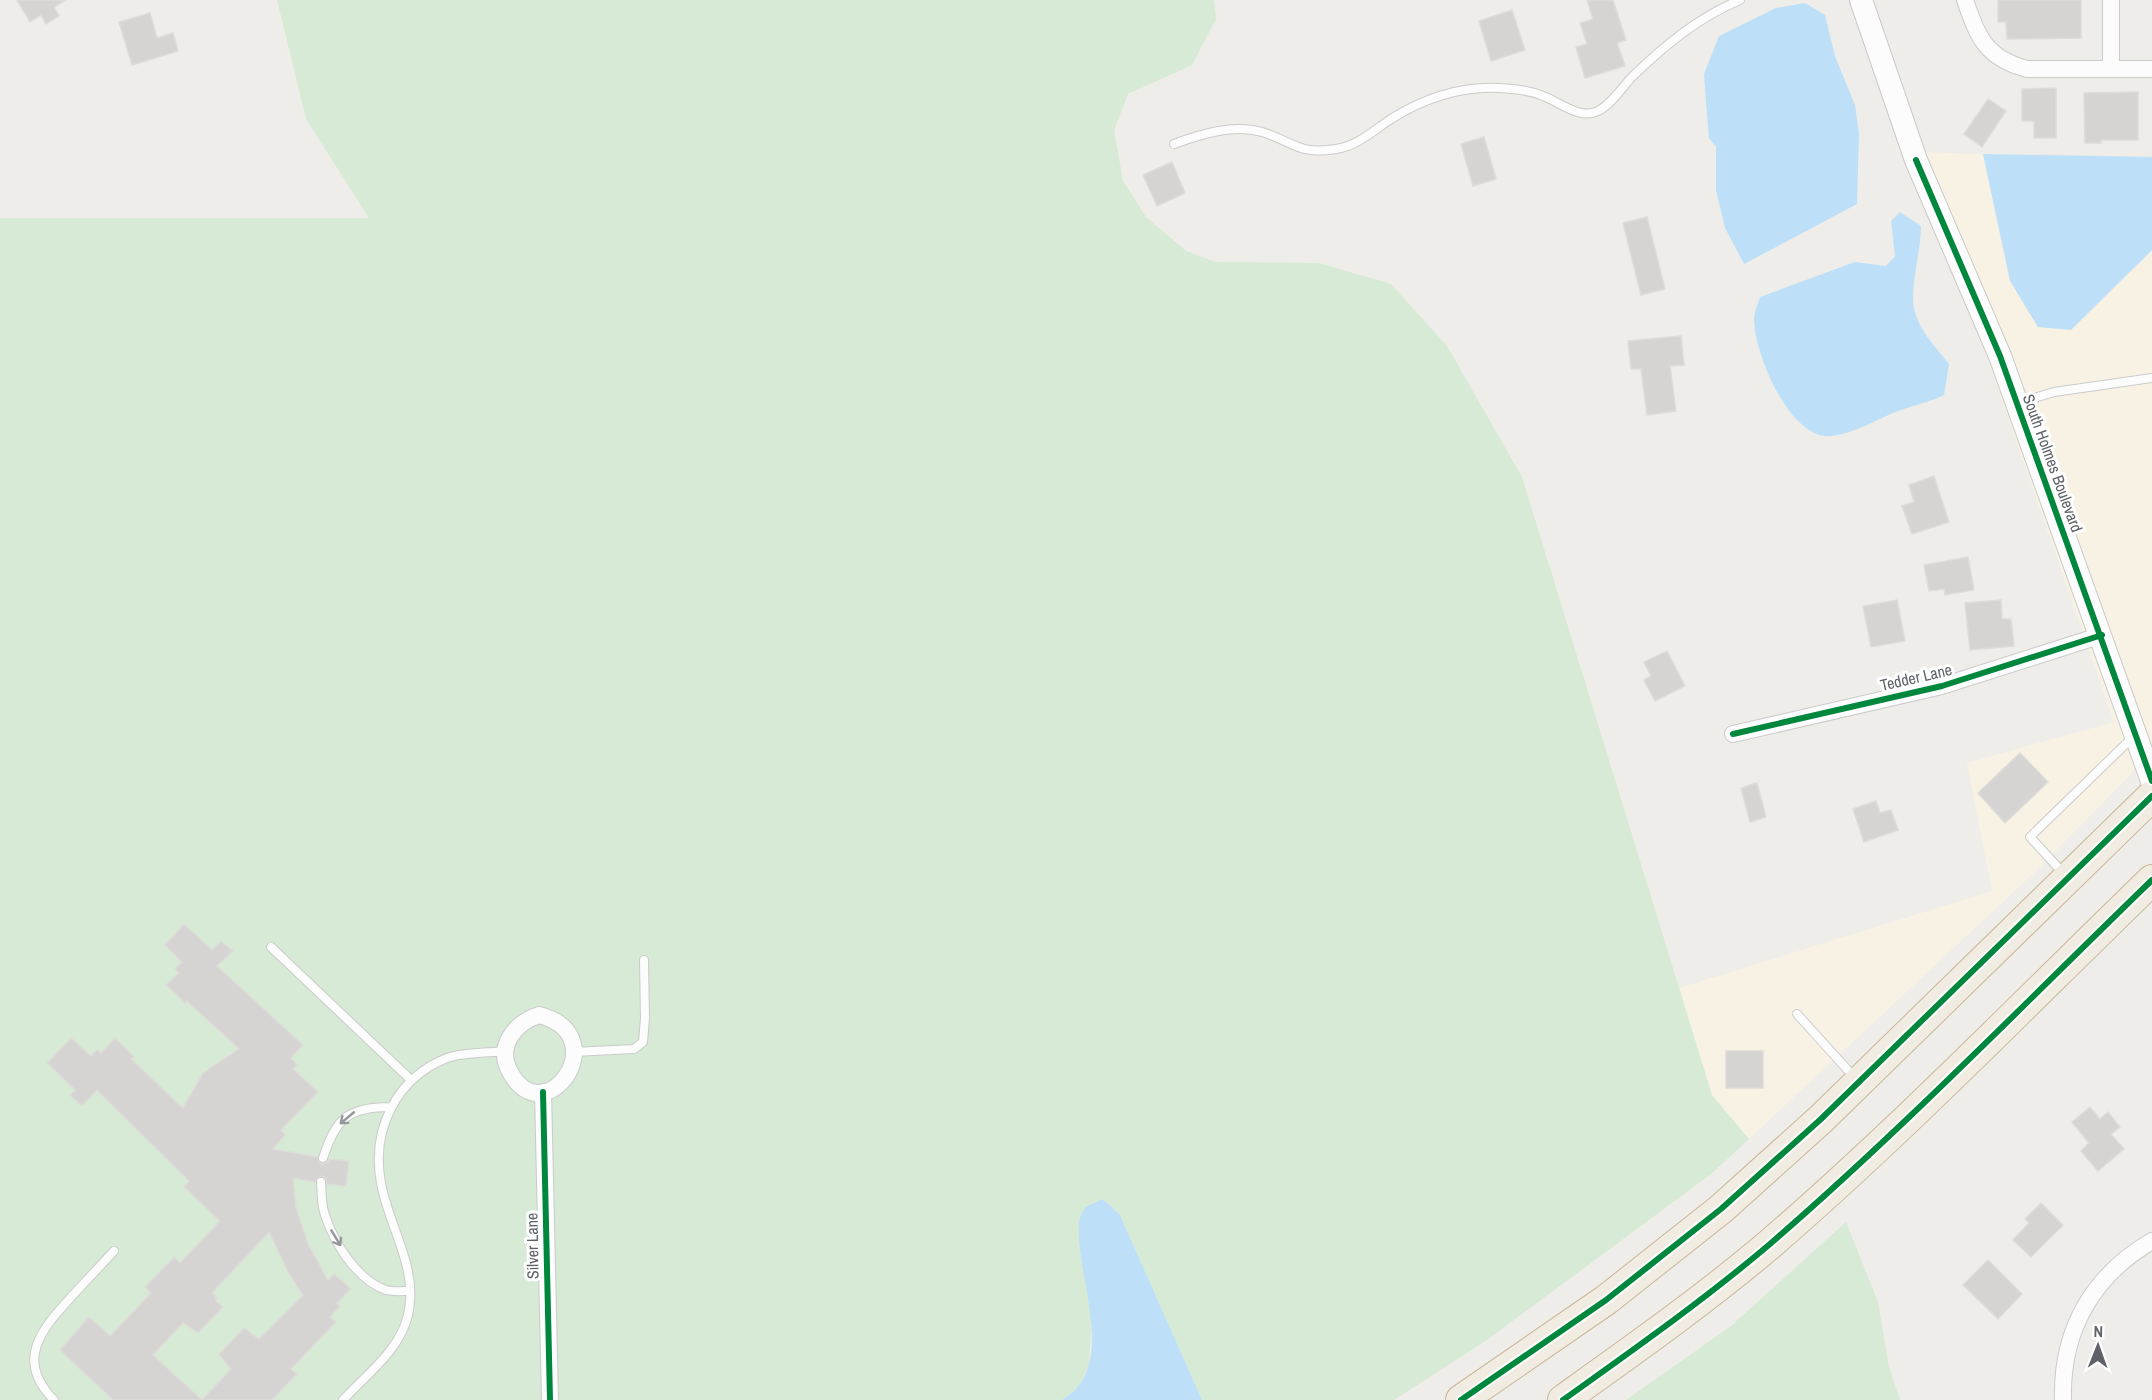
<svg xmlns="http://www.w3.org/2000/svg" width="2152" height="1400" viewBox="0 0 2152 1400" font-family="'Archivo Narrow',sans-serif">
  <rect width="100%" height="100%" fill="#eeede9"/>
  <path fill="#f7f2e3" d="M1924,152L1983,154L2010,281L2132,272L2152,250V750L2009,352Z
    M1972,314L1991,361L2137,768L2034,873L1749,1139L1712,1096L1679,988L1992,891L1967,763L2114,722Z"/>
  <path fill="#d7ead5" d="M277,0H1214L1216,19L1192,65L1128,94L1114,130L1123,181L1146,217L1186,251L1216,262L1319,263L1391,284L1447,346L1522,477L1712,1095L1749,1139L1711,1174L1487,1340L1394,1400H1202L1120,1215L1103,1199L1082,1259L1092,1319L1089,1365L1077,1391L1062,1400H0V218H369L306,119Z
    M1846,1222L1878,1302L1889,1367L1900,1400H1626L1731,1326Z"/>
  <path fill="#bde0f8" d="M1805,3L1825,15L1835,56L1855,105L1859,133L1857,204L1744,264L1725,228L1716,190V147L1709,138L1707,115L1704,74L1719,36L1776,8Z
    M1983,154L2152,157V250L2071,330L2038,327L2010,281Z
    M1900,212L1921,226C1921,252 1910,285 1914,309C1919,330 1936,348 1949,364L1944,395C1930,402 1915,405 1901,410C1878,418 1857,433 1832,436C1790,441 1754,353 1754,319C1754,312 1758,304 1760,297L1855,262L1886,266L1895,256L1891,221Z
    M1103,1199L1120,1215L1202,1400H1062C1120,1366 1075,1276 1079,1224C1079,1218 1083,1212 1085,1207Z"/>
  <path fill="#d5d4d2" stroke="#dedcd8" stroke-width="1.5" fill-rule="evenodd" d="M17,0H66L54,7L59,16L46,24L41,15L30,22Z
    M1587,0H1613L1626,40L1617,43L1625,66L1585,78L1576,47L1587,44L1580,23L1593,19Z
    M1998,0H2081V38L2007,39L2006,22H1998Z
    M1512,10L1525,50L1491,61L1479,21Z
    M150,13L157,38L173,33L178,51L132,65L119,22Z
    M2056,88V138H2034V121H2022V89Z
    M2138,92V140H2101V143H2085L2084,93Z
    M1988,99L2006,111L1982,147L1964,134Z
    M1484,137L1496,179L1473,186L1461,144Z
    M1172,162L1185,193L1157,206L1143,175Z
    M1647,217L1665,289L1641,295L1623,223Z
    M1681,336L1684,365L1670,366L1676,411L1647,415L1641,369H1631L1628,341Z
    M1934,476L1949,522L1912,534L1902,506L1914,502L1909,485Z
    M1968,557L1974,590L1945,595L1944,589L1929,591L1924,565Z
    M1897,600L1905,641L1871,647L1863,606Z
    M2001,600L2002,619H2011L2014,646L1970,650L1965,603Z
    M1667,651L1685,686L1655,701L1644,680L1651,676L1644,662Z
    M2020,753L2048,782L2005,823L1978,793Z
    M1757,783L1766,817L1750,822L1741,788Z
    M1876,801L1880,813L1891,810L1898,830L1864,842L1853,809Z
    M184,924L212,950L221,941L233,951L217,966L303,1045L291,1058L297,1065L293,1069L318,1092L281,1130L285,1135L273,1149L317,1157L321,1164L327,1163L330,1159L349,1161L346,1186L327,1184L326,1178L321,1176L315,1182L293,1178L296,1208L308,1244L328,1280L334,1274L351,1289L337,1303L340,1306L330,1317L336,1322L291,1369L297,1374L272,1400H113L60,1350L89,1317L110,1336L151,1293L145,1287L174,1257L180,1263L220,1221L184,1187L189,1181L97,1090L82,1106L70,1095L75,1090L47,1063L71,1038L91,1056L97,1050L101,1053L115,1038L134,1057L131,1059L183,1108L203,1073L239,1049L187,1001L185,1003L166,985L179,973L175,969L182,962L165,945ZM269,1232L289,1274L303,1295L259,1339L244,1328L219,1354L231,1369L202,1400L153,1355L183,1323L198,1333L223,1307L215,1300L217,1298L212,1293Z
    M1726,1051H1763V1088H1726Z
    M2090,1107L2100,1119L2108,1112L2120,1127L2111,1134L2124,1149L2098,1171L2081,1151L2089,1143L2072,1122Z
    M2041,1203L2063,1225L2031,1257L2013,1240L2029,1223L2025,1219Z
    M1988,1260L2022,1294L1998,1319L1963,1285Z"/>
  <g fill="none" stroke-linecap="round" stroke-linejoin="round">
    <g stroke="#cacbcb" stroke-width="10">
      <path id="lane" d="M1174,144C1201,134 1233,124 1262,132C1294,142 1298,155 1336,149C1357,146 1373,131 1391,119C1423,99 1460,86 1499,88C1514,89 1529,90 1543,96C1560,102 1579,120 1598,111C1611,105 1623,86 1633,76C1665,45 1699,17 1740,0
        M2018,403L2054,392L2152,378
        M2064,874L2030,837L2134,736
        M271,947L410,1079
        M1797,1014L1855,1078
        M573,1052L634,1049L643,1042L645,1018L644,960
        M323,1158C336,1118 348,1107 391,1107
        M321,1182C322,1193 321,1205 325,1215C334,1243 357,1280 386,1290C393,1292 402,1291 409,1291
        M54,1400C14,1360 42,1329 72,1296C86,1281 100,1266 114,1251
        M343,1400C367,1374 400,1350 408,1315C419,1268 389,1228 381,1183C371,1130 396,1078 447,1058C464,1052 488,1053 506,1051"/>
    </g>
    <g stroke="#cacbcb" stroke-width="18">
      <path id="street" d="M1965,0C1978,38 1986,58 2027,69H2152
        M2111,69V0
        M1733,734L1942,686L2102,635
        M539,1015C617,1035 545,1136 510,1072C496,1046 515,1023 539,1015Z
        M543,1092L550,1400
        M2063,1400C2061,1331 2092,1276 2152,1241"/>
    </g>
    <g stroke="#c9c9ca" stroke-width="24">
      <path id="secondary" d="M1861,0L1916,160L2000,356L2152,781"/>
    </g>
    <g stroke="#c7b795" stroke-width="32">
      <path id="highway" d="M1461,1400L1606,1300L1721,1209L1821,1119L2152,796
        M1563,1400C1633,1350 1704,1300 1770,1244C1903,1129 2026,1002 2152,880"/>
    </g>
    <use href="#lane" stroke="#fcfcfc" stroke-width="8"/>
    <use href="#street" stroke="#fcfcfc" stroke-width="16"/>
    <use href="#secondary" stroke="#fcfcfc" stroke-width="22"/>
    <use href="#highway" stroke="#f1ece2" stroke-width="30"/>
    <g stroke="#fff" stroke-width="10">
      <path id="cycleway" d="M1916,160L2000,356L2152,781
        M1733,734L1942,686L2102,635
        M543,1092L550,1400
        M1461,1400L1606,1300L1721,1209L1821,1119L2152,796
        M1563,1400C1633,1350 1704,1300 1770,1244C1903,1129 2026,1002 2152,880"/>
    </g>
    <use href="#cycleway" stroke="#00873e" stroke-width="6"/>
  </g>
  <defs><path id="oneway-shaft" d="M-6 0H5M1.5-3L5.5 0L1.5 3" fill="none" stroke-width="1.6" stroke-linecap="round" stroke-linejoin="round" transform="scale(1.5)"/></defs>
  <g stroke="#95989b">
    <use href="#oneway-shaft" transform="translate(347 1118) rotate(140)"/>
    <use href="#oneway-shaft" transform="translate(336 1238) rotate(59)"/>
  </g>
  <g text-anchor="middle" dominant-baseline="central" stroke-width="6" stroke-linejoin="round" paint-order="stroke">
    <g font-size="16" fill="#5e6267" stroke="#fff">
      <text transform="translate(2053 463) rotate(70)">South Holmes Boulevard</text>
      <text transform="translate(1916 677) rotate(-13)">Tedder Lane</text>
      <text transform="translate(532 1246) rotate(-91)">Silver Lane</text>
    </g>
  </g>
  <g transform="translate(2098 1346) rotate(1)" stroke="#ffffff" stroke-width="4.5" paint-order="stroke">
  <path d="M0-4.5L10 22L0 15L-10 22Z" fill="#5e6267"/>
  <text y="-9" font-size="16" font-weight="bold" text-anchor="middle" fill="#5e6267">N</text>
  </g>
</svg>
